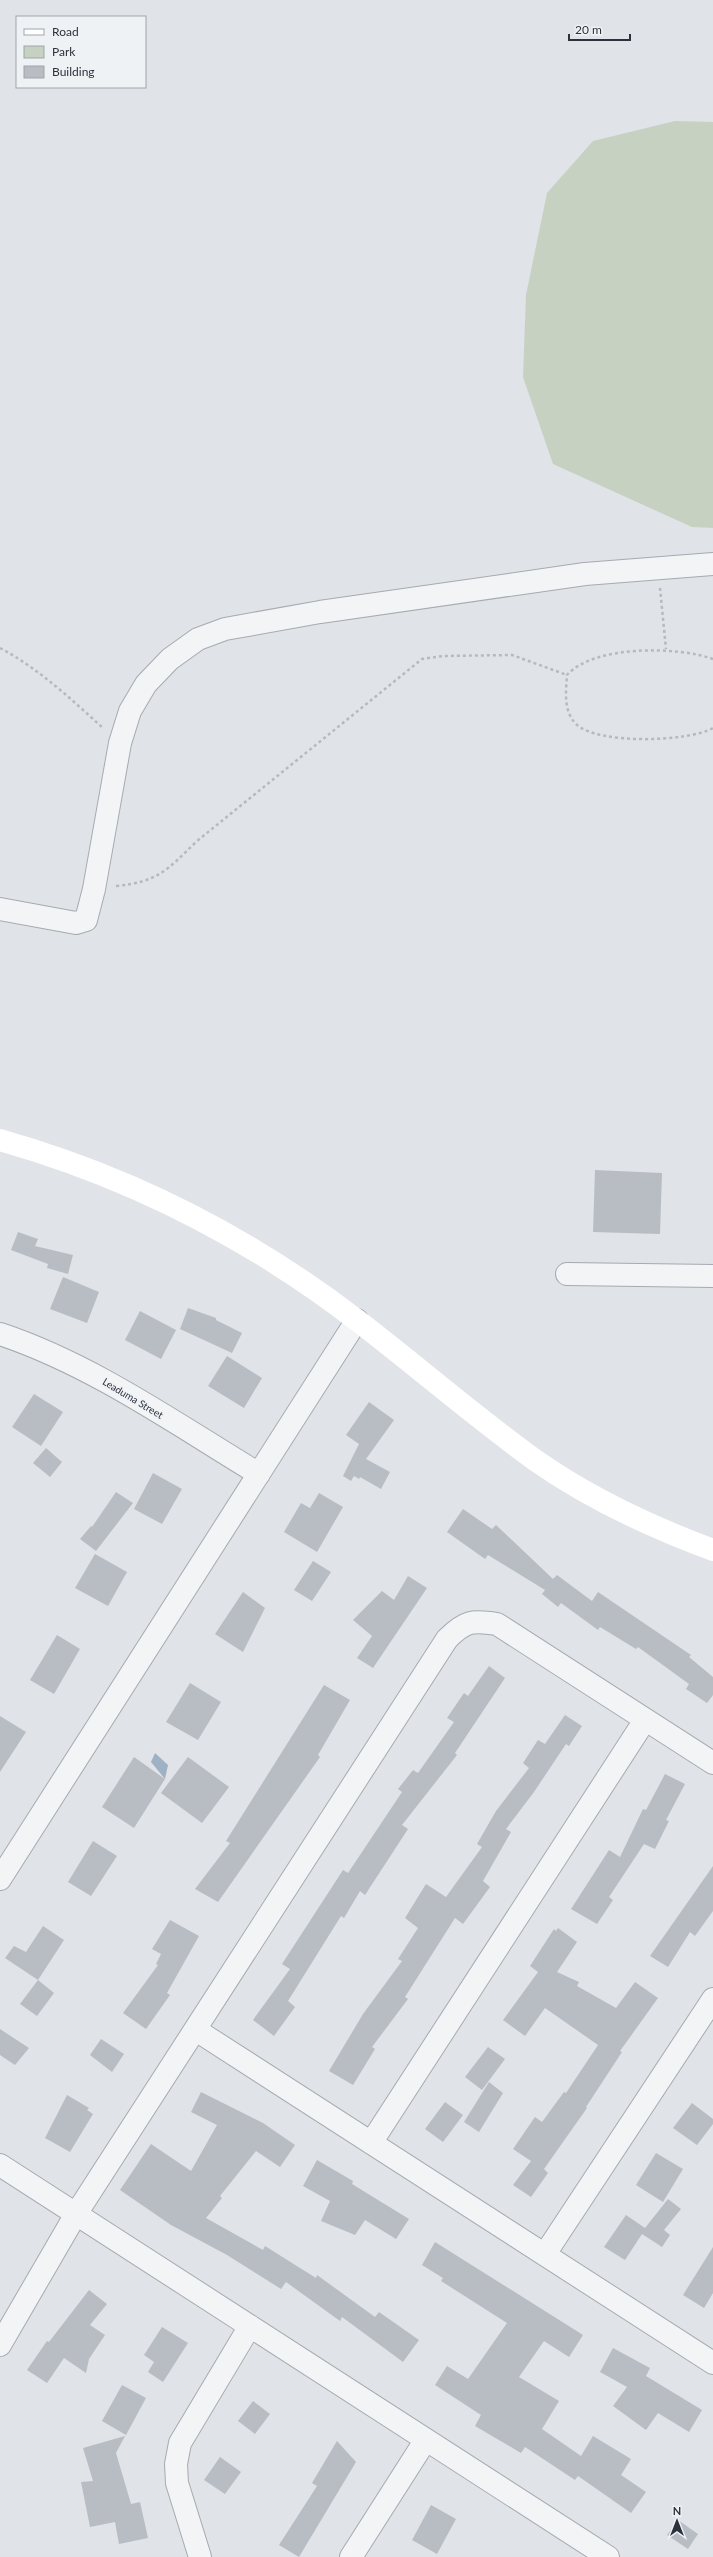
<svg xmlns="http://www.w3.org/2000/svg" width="713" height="2557" viewBox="0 0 713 2557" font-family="Lato,sans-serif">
  <rect width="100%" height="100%" fill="#e0e3e7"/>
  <path fill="#c6d1c2" d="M675,121L713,122V528L692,527L553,464L523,377L526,295L547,193L593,141Z"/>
  <path fill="#9eb2c4" d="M155,1753L168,1765L165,1779L151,1762Z"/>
  <path fill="#b8bdc4" d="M595,1170L662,1173L660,1234L593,1232Z
    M18,1232L38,1239L35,1246L73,1255L68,1274L47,1268L48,1264L11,1250Z
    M63,1277L99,1292L87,1323L50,1309Z
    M188,1308L216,1318V1320L242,1333L232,1353L180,1329Z
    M140,1311L176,1330L161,1359L125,1340Z
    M227,1356L262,1378L244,1408L208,1386Z
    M34,1394L63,1412L41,1446L12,1427Z
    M369,1402L394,1420L366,1459L390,1472L381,1489L360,1477L359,1479L354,1476L351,1481L343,1476L359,1444L346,1435Z
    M46,1448L62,1462L50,1477L33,1463Z
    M153,1473L182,1489L162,1524L134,1509Z
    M116,1492L133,1503L96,1551L80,1539L91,1526L92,1527Z
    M319,1493L343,1507L317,1552L284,1532L301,1503L310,1508Z
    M463,1509L492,1529L496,1525L553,1579L557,1575L592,1601L598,1592L691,1655L689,1657L713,1677V1695L707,1703L686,1689L689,1684L638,1647L636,1649L600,1627L598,1630L561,1603L558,1607L542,1594L545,1590L488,1555L485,1559L447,1532Z
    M95,1554L127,1572L108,1606L75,1588Z
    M313,1561L331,1572L312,1601L294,1590Z
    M408,1576L427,1588L373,1668L357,1658L372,1636L353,1620L382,1591L394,1600Z
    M243,1592L265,1608L243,1652L215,1634Z
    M57,1635L80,1649L54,1694L30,1680Z
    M489,1666L505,1678L455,1753L457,1755L402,1825L408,1829L365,1895L360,1891L344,1918L341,1916L288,2001L295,2007L274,2036L253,2020L290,1969L282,1964L343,1870L348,1873L402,1792L398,1789L413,1770L418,1773L454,1722L447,1718L464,1693L468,1696Z
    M190,1683L221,1702L198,1740L166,1722Z
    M324,1685L350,1700L318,1755L320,1757L218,1902L195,1889L230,1843L226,1841Z
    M565,1715L582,1726L569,1746L566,1744L534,1792L506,1829L511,1832L483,1881L490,1887L463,1924L455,1918L405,1997L408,1999L372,2047L375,2049L353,2085L329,2071L363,2014L402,1961L398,1959L418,1928L405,1918L426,1884L446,1897L482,1847L477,1844L496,1811L529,1768L523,1763L538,1740L545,1744Z
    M0,1716L26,1732L0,1772Z
    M134,1757L165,1779L134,1828L102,1807Z
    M188,1757L229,1787L202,1823L161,1793Z
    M665,1774L685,1784L666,1820L669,1821L655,1849L644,1844L609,1897L613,1900L597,1924L571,1909L609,1850L620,1857L643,1809L646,1810Z
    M93,1841L117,1856L91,1896L68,1882Z
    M713,1866V1911L695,1936L690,1932L668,1967L650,1956Z
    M170,1920L199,1936L167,1993L170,1995L146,2029L123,2013L158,1965L156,1964L161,1954L152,1949Z
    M43,1926L64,1940L38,1980L5,1958L14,1946L26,1952Z
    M558,1928L577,1942L557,1972L579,1982L577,1986L616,2008L635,1982L658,1998L620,2051L622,2052L586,2107L587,2108L544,2169L548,2173L531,2197L513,2185L531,2161L513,2149L535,2117L542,2122L564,2092L566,2093L598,2045L545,2008L525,2036L503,2020L538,1972L530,1966L554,1929L556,1931Z
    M38,1980L54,1993L37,2016L20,2004Z
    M0,2029L29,2048L15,2065L0,2055Z
    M101,2039L124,2054L112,2072L90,2055Z
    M488,2047L505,2059L482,2090L465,2077Z
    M489,2082L503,2093L479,2132L464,2122Z
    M201,2092L263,2123L295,2145L280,2167L256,2151L220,2196L222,2198L206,2218L263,2250L265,2246L316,2278L317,2275L375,2317L379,2312L419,2340L403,2362L342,2317L340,2321L286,2282L281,2289L227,2255L171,2225L120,2190L151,2144L191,2171L217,2125L191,2112Z
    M67,2095L89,2108L87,2110L93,2114L70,2152L45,2138Z
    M445,2102L463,2115L443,2142L425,2129Z
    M692,2103L713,2119V2124L697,2145L673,2128Z
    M656,2153L683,2169L663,2202L636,2185Z
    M317,2160L353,2181L352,2184L409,2219L396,2239L365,2220L355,2235L321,2221L330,2201L303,2186Z
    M668,2199L681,2209L664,2230L670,2235L662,2247L642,2234L625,2260L604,2247L626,2215L645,2228Z
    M435,2242L583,2335L569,2357L544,2341L519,2377L559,2401L542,2429L581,2456L593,2436L631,2459L621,2475L646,2492L631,2513L578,2476L575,2480L525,2447L521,2453L475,2426L481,2415L435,2385L447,2366L468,2379L507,2323L441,2281L443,2278L422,2265Z
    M713,2247V2293L704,2308L683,2295Z
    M89,2290L107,2304L90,2325L105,2335L89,2359L86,2373L64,2358L47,2383L27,2370L47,2341L49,2342Z
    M162,2327L188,2343L163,2382L148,2372L154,2362L144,2355Z
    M613,2348L650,2368L646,2376L702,2410L689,2432L658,2413L646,2430L613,2406L627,2387L600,2372Z
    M122,2385L146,2398L126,2435L102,2421Z
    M253,2401L270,2414L255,2434L238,2421Z
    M125,2436L116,2453L131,2504L140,2502L148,2538L119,2544L115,2522L90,2527L81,2482L93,2481L83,2448Z
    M337,2441L356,2462L299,2557L279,2545L317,2486L312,2483Z
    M220,2457L241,2472L225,2494L204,2480Z
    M431,2505L456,2519L437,2554L412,2540Z
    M678,2520L698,2534L688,2549L667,2535Z"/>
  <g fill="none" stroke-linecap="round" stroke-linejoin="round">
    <g stroke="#a6aab1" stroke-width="24">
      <path id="street" d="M0,909L76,923L86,920L94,889L120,743L130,711L146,684L170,659L198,639L225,629L320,612L585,574L713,564
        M567,1274L713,1276
        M0,1334C93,1365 176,1424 259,1474
        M0,1879L357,1320
        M196,2030L713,2363
        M371,2143L645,1720
        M0,2165L608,2557
        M545,2254L713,1999
        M0,2345L76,2214L447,1639C465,1621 472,1620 497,1624L713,1763
        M200,2557L177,2483L176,2464L180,2443L250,2326
        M351,2557L425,2441"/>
    </g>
    <path stroke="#b6babe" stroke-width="2.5" stroke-dasharray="3 3" stroke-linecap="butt" d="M660,588L666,649
      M0,648C38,668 71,699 103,728
      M713,659C677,646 594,645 567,675C566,691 563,711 576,724C597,745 689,742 713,728
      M116,886C159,882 168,869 197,841L422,659L443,656L512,655L567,675"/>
    <use href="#street" stroke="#f2f4f6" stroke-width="22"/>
    <path stroke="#fff" stroke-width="22" d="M0,1140C131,1177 250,1238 358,1321C418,1367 474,1416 535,1460C589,1498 651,1527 713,1550"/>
  </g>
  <g text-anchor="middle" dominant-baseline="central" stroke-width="3" stroke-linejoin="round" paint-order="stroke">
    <g font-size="10" fill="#2a323d" stroke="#eff2f5">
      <text transform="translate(133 1398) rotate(31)">Leaduma Street</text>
    </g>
  </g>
  <rect x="16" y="16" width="130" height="72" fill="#eff2f5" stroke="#a0a5ab"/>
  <rect x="24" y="29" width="20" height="6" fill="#ffffff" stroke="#a0a5ab"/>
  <text x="52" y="36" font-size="12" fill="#2a323d">Road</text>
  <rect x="24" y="46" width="20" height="12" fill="#c6d1c2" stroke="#a0a5ab"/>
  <text x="52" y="56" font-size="12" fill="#2a323d">Park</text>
  <rect x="24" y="66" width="20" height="12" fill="#b8bdc4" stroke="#a0a5ab"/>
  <text x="52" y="76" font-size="12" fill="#2a323d">Building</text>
  <g transform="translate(677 2521)" stroke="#eff2f5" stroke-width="3" paint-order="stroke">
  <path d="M0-3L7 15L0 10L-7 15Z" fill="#2a323d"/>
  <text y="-6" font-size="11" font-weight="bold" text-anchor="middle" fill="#2a323d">N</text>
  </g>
  <path d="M569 34v6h61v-6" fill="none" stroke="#2a323d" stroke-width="2"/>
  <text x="575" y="34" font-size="12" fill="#2a323d" stroke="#eff2f5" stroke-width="3" paint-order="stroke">20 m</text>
</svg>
